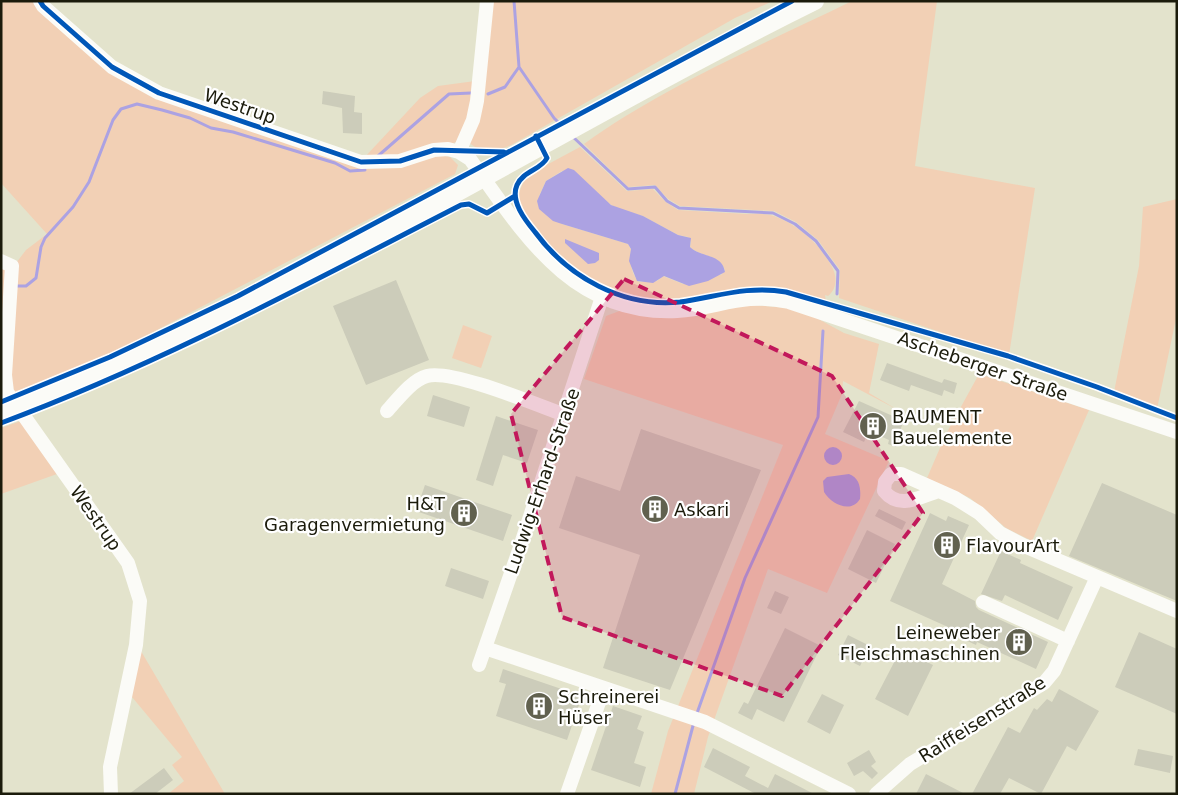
<svg xmlns="http://www.w3.org/2000/svg" width="1178" height="795" viewBox="0 0 1178 795" font-family="'DejaVu Sans',sans-serif">
  <rect width="100%" height="100%" fill="#e3e3cc"/>
  <path fill="#f2d0b5" fill-rule="evenodd" d="M1,1H37L110,70L360,165L436,154L450,157L458,165L455,174L111,354L1,399V261L13,267L26,250L47,234L1,183Z
    M491,1H773L735,18L513,144C500,151 477,154 467,140Z
    M852,1H937L915,166L1035,188L1009,355L839,298L840,270L818,240L796,222L774,211L680,206L668,199L655,185L628,187L584,144C663,87 764,44 852,1Z
    M475,81L474,95L460,140C429,155 395,158 362,160L420,98L438,86Z
    M580,147L627,191L653,189L666,202L678,210C701,211 724,213 747,214C756,214 766,213 774,216C797,224 819,243 831,265C837,275 838,288 828,296L825,295L826,302C798,293 773,286 744,287C726,289 709,295 691,298C643,306 597,289 561,257C542,241 525,220 518,195L526,176ZM562,171L583,179L607,202L616,208L643,216L678,235L688,237L691,242L690,247C700,257 719,254 725,270L721,275H716L711,279L683,284L663,276L657,281L639,282C630,273 630,260 631,249L628,244L562,224L544,213L539,196L546,181Z
    M1177,199V314L1157,409L1114,392L1139,266L1143,207Z
    M753,305L800,309L844,333L879,344L869,393L898,410L843,381L842,394L825,434L889,461L827,593L768,569L708,737L694,794H651L668,731L783,445L584,379L606,316L622,310Z
    M463,325L492,336L481,368L452,358Z
    M979,374L1089,410L1032,541L1006,528L970,498L927,478L946,434Z
    M21,421L57,474L1,494V428Z
    M138,646L225,794H168L184,781L172,765L182,757L127,691Z"/>
  <path fill="#aca2e2" d="M568,168L574,170L611,205L643,216L678,235L691,238L690,247C701,258 722,253 725,272L708,281L689,286L664,276L653,283L637,281L629,261L631,249L628,244L562,224L553,221L539,209L537,201L546,181Z
    M565,239L599,253V260L595,263L588,264L565,243Z
    M824 456a9 9 0 1 1 18 0a9 9 0 1 1-18 0Z
    M849,474C860,478 861,489 860,499C851,514 831,504 824,492L823,481L827,477Z"/>
  <g fill="none" stroke-linecap="round" stroke-linejoin="round">
    <path stroke="#aca2e2" stroke-width="3" d="M514,1L519,67L554,118L564,128
      M488,94L505,87L519,67
      M572,136L628,189L655,187L667,201L679,208L773,213L795,224L816,241L838,271L837,294
      M378,156L449,94L471,93
      M16,286H26L36,278L41,247L45,238L73,207L89,182L113,120L121,109L137,104L162,110L190,118L211,128L233,132L335,163L350,171L365,170
      M696,716L745,578L818,417L823,331
      M675,794L694,722"/>
  </g>
  <path fill="#ccccba" d="M323,91L355,96L354,112L362,113V134L343,133L342,108L322,104Z
    M396,280L429,360L366,385L333,306Z
    M887,363L942,383L944,379L957,383L954,394L944,390L942,396L911,385L909,391L880,380Z
    M433,395L470,407L464,427L427,416Z
    M859,401L904,421L897,437L900,438L896,447L888,444L889,440L869,431L864,442L843,432Z
    M496,416L538,430L527,463L503,455L493,486L476,480Z
    M641,429L761,470L670,690L603,668L640,555L559,528L576,476L620,491Z
    M1102,483L1177,515V601L1069,556Z
    M425,485L512,515L503,541L416,511Z
    M879,509L906,522L902,530L875,516Z
    M930,513L946,521L948,516L969,525L942,584L975,601L976,607L979,610L1048,642L1036,669L977,642L976,645L946,631L948,627L890,601Z
    M867,530L895,544L876,583L848,569Z
    M1001,551L1021,560L1020,563L1073,587L1058,620L1005,595L1002,601L981,594Z
    M451,568L489,581L483,599L445,586Z
    M775,591L789,597L781,614L767,608Z
    M785,628L821,646L784,722L757,709L752,720L738,713L744,702L748,704Z
    M1139,632L1177,649V714L1115,687Z
    M848,635L870,646L860,666L838,655Z
    M901,649L933,665L908,716L875,699Z
    M503,669L582,696L567,740L496,716L506,684L499,682Z
    M1059,689L1099,711L1076,751L1067,746L1041,794L1009,778L1000,794H972L1008,727L1020,733L1034,708L1037,710L1047,699L1052,702Z
    M822,694L844,705L830,734L807,722Z
    M613,706L642,716L637,729L644,732L634,763L646,767L640,787L591,770Z
    M713,748L750,767L745,776L768,788L775,774L814,794H756L704,767Z
    M1138,749L1173,756L1170,773L1134,765Z
    M869,750L876,762L871,766L878,773L872,779L863,771L854,776L847,763Z
    M164,768L173,780L155,794H129Z
    M926,774L965,794H916Z"/>
  <g fill="none" stroke-linecap="round" stroke-linejoin="round">
    <path stroke="#fbfbf7" stroke-width="14" d="M40,1L43,6L112,67L159,93L361,162L400,161L434,150L448,149L459,152L470,159C523,233 572,316 677,311C720,308 742,292 789,302L1177,432
      M459,152L473,120L477,101L487,1
      M1,261L12,266L5,375L7,392L128,563L140,601L136,645L110,767L111,794
      M387,411C398,399 412,380 427,376C452,369 537,405 565,415
      M939,491C921,496 900,511 884,491L885,482L891,474H901L955,498L979,513L1000,533L1029,548L1177,611
      M983,602L1068,641
      M485,648L705,722L849,794
      M479,665L518,553L602,297
      M567,794L604,688
      M876,794L910,764L1044,683L1054,671L1097,577"/>
    <path stroke="#fbfbf7" stroke-width="18" d="M1,411C287,305 543,135 815,1"/>
    <g stroke="#fff" stroke-width="8">
      <path id="cycleway" d="M40,1L43,6L112,67L159,93L361,162L400,161L434,150L504,152
        M536,136L547,158C541,170 523,171 517,185C510,201 525,220 535,232C568,277 623,308 680,302C716,297 748,285 786,292L1008,356L1097,387L1177,418
        M1,402L110,357L238,296L792,1
        M1,423C160,364 311,282 461,205L469,204L487,213L515,196"/>
    </g>
    <use href="#cycleway" stroke="#0057b8" stroke-width="5"/>
  </g>
  <path fill="#c2185b" fill-opacity="0.2" stroke="#c2185b" stroke-width="4" stroke-dasharray="10 6" stroke-linejoin="round" d="M624,279L832,376L923,513L782,696L562,617L511,414Z"/>
  <defs>
    <g id="building-disc" transform="scale(1.4375)"><circle r="9.5" fill="#61614f" stroke="#fff"/><path d="M-4-6H4V6H1V3H-1V6H-4ZM-2.5-4.3h1.7v1.8h-1.7ZM.8-4.3h1.7v1.8H.8ZM-2.5-1h1.7V.8h-1.7ZM.8-1h1.7V.8H.8Z" fill="#fff"/></g>
  </defs>
  <g fill-rule="evenodd">
    <use href="#building-disc" x="873" y="426"/>
    <use href="#building-disc" x="655" y="509"/>
    <use href="#building-disc" x="464" y="513"/>
    <use href="#building-disc" x="947" y="545"/>
    <use href="#building-disc" x="1019" y="642"/>
    <use href="#building-disc" x="539" y="706"/>
  </g>
  <g text-anchor="middle" dominant-baseline="central" stroke-width="4.5" stroke-linejoin="round" paint-order="stroke">
    <g font-size="18" fill="#1b1b0b" stroke="#fff">
      <text transform="translate(240 106) rotate(19)">Westrup</text>
      <text transform="translate(983 366) rotate(19)">Ascheberger Straße</text>
      <text transform="translate(542 481) rotate(-71)">Ludwig-Erhard-Straße</text>
      <text transform="translate(96 518) rotate(55)">Westrup</text>
      <text transform="translate(982 719) rotate(-32)">Raiffeisenstraße</text>
    </g>
    <g font-size="18" fill="#1b1b0b" stroke="#fff" text-anchor="start">
      <text x="892" y="416">BAUMENT<tspan x="892" dy="21">Bauelemente</tspan></text>
      <text x="445" y="503" text-anchor="end">H&amp;T<tspan x="445" dy="21">Garagenvermietung</tspan></text>
      <text x="674" y="509">Askari</text>
      <text x="966" y="545">FlavourArt</text>
      <text x="1000" y="632" text-anchor="end">Leineweber<tspan x="1000" dy="21">Fleischmaschinen</tspan></text>
      <text x="558" y="696">Schreinerei<tspan x="558" dy="21">Hüser</tspan></text>
    </g>
  </g>
  <rect width="1178" height="795" fill="none" stroke="#1b1b0b" stroke-width="5"/>
</svg>
